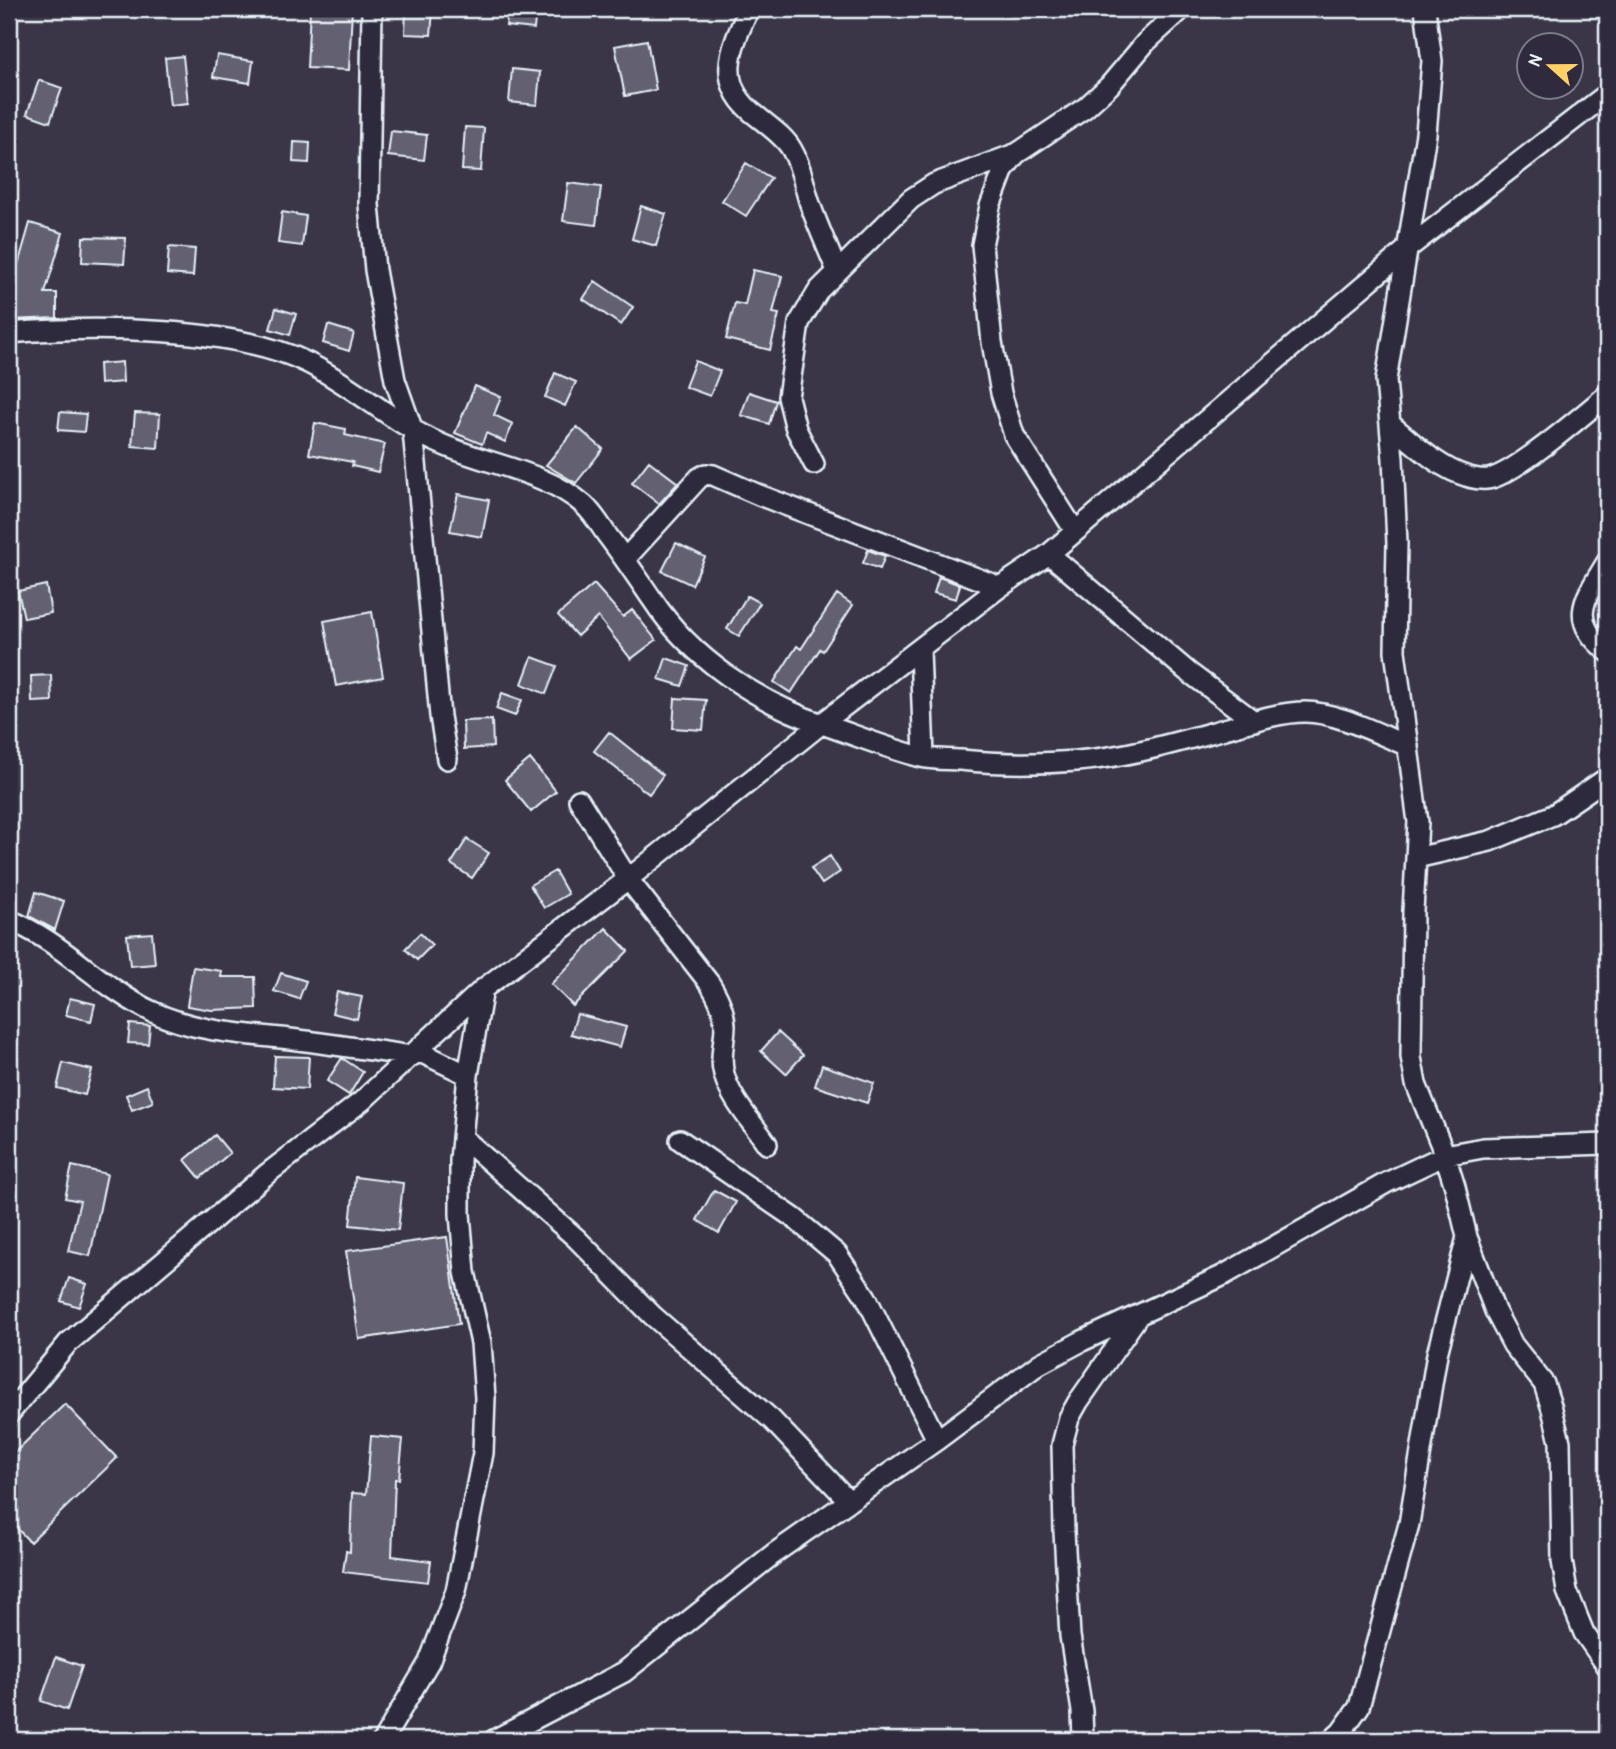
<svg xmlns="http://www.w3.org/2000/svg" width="1616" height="1749" viewBox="0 0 1616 1749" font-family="'Patrick Hand',sans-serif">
  <rect width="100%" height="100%" fill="#3a3648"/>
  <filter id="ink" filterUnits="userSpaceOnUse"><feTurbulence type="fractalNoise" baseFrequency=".0143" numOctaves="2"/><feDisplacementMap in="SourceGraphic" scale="14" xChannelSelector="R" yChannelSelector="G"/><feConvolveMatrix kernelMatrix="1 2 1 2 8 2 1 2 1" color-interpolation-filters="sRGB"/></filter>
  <g filter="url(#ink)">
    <path fill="#636171" stroke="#e8f1f8" stroke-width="2" d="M310,9H352L349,70L307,68Z
      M406,9H433L431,35L405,34Z
      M508,9H536L534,29L506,26Z
      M647,40L656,90L625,96L615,46Z
      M217,55L253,61L250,83L213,77Z
      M183,56L188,103L170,105L165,58Z
      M512,69L540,72L537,105L509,102Z
      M39,80L62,88L50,122L27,114Z
      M465,127L484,128L481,171L462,170Z
      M391,131L427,135L424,160L388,156Z
      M294,142L310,143L309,163L293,162Z
      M746,163L771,178L746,216L722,201Z
      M568,183L601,187L596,225L563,221Z
      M641,206L666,214L656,246L632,239Z
      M282,212L306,216L302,246L278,243Z
      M30,223L63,233L45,293H57V318L9,320V296Z
      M83,237L126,238L124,264L82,262Z
      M169,247L195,249L193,276L167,274Z
      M753,270L782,276L773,313L779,314L770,350L726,339L735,303L745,305Z
      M595,281L633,307L621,325L583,299Z
      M276,308L296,314L290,335L270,329Z
      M328,325L354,333L349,351L323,343Z
      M695,361L720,371L710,396L685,387Z
      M122,362L123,382L100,384L99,364Z
      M555,373L576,382L565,406L545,397Z
      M475,386L501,397L494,415L513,424L505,442L486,433L482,444L455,433Z
      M749,392L776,401L769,424L741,415Z
      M60,412L86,414L84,432L58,430Z
      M135,413L160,414L158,448L132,446Z
      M315,423L346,429L345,435L385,444L378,472L352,466L353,462L309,454Z
      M577,427L603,449L576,483L546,465Z
      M649,461L678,483L659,504L632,483Z
      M458,494L489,500L482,537L450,531Z
      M676,543L705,557L692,585L662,571Z
      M868,550L885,556L880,569L863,563Z
      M939,577L960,585L956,599L934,593Z
      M594,584L623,617L632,610L656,640L631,659L598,617L577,636L558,615Z
      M46,585L51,613L24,618L18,591Z
      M837,594L853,605L823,651L820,649L791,693L774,682L797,646L801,649Z
      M747,596L760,603L739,636L727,629Z
      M372,612L383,677L336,686L324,621Z
      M532,657L557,666L546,694L522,684Z
      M666,658L689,666L682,686L659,679Z
      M51,675L52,701L32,702L31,676Z
      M502,693L522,700L515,716L496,709Z
      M675,698L706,700L703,730L673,728Z
      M492,720L493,747L464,749L463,721Z
      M609,732L663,775L649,794L594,751Z
      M530,759L556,791L531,812L505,780Z
      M467,839L489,853L472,878L451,864Z
      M830,856L840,872L822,884L811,868Z
      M555,871L568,894L544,908L530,885Z
      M36,892L64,901L55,930L29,916Z
      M606,928L628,951L573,1006L551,984Z
      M152,933L155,964L130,966L127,935Z
      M420,933L432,945L417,960L405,949Z
      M193,967L222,971L221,977H255L256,1008L212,1010L187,1006Z
      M281,973L306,981L299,999L274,991Z
      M337,992L362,997L357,1019L332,1013Z
      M70,998L95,1004L91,1021L66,1015Z
      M577,1014L626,1027L620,1047L571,1034Z
      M130,1024L150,1026L148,1044L128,1043Z
      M778,1032L803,1055L786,1074L761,1051Z
      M275,1056L309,1057L307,1089L273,1087Z
      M342,1058L363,1072L349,1095L327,1081Z
      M63,1063L92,1070L85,1095L57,1088Z
      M822,1065L874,1083L867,1103L815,1086Z
      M147,1086L153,1102L132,1110L126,1095Z
      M215,1135L230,1153L200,1178L185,1160Z
      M72,1166L107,1174L90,1256L68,1251L80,1201L65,1198Z
      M355,1177L403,1183L398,1230L350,1225Z
      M714,1190L736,1202L719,1233L697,1220Z
      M447,1237L459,1324L359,1339L346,1251Z
      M69,1278L87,1284L79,1307L61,1301Z
      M65,1404L117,1458L30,1542L9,1520V1458Z
      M371,1436L403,1439L399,1479H395L392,1556L431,1561L428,1582L343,1572L346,1551L350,1552L352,1493L366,1494Z
      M56,1657L82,1666L67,1710L41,1701Z"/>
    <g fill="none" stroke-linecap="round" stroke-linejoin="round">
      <g stroke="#e8f1f8" stroke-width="24">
        <path id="street" d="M372,9L369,205L375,270L395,380L413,431L440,716L447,759
          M749,9C730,50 714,85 758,117C770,127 785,137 792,150C801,165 804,185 809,201C817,225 828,248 837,271
          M1425,9L1432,61L1426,134L1386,380L1393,459L1397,543L1395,651L1418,822L1413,911L1411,1057L1416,1084L1445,1155L1455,1187L1467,1237L1495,1311L1513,1345L1544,1384L1552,1409L1560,1442L1562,1561L1567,1591L1584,1633L1607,1666
          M9,333C91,326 234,326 308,363C356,387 392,423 441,444C486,464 547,472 584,505C593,513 600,525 607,535C623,556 637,577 652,599C691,659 759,703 825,725C857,736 889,749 921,757C934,760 947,759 960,760C999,764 1038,764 1077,761C1126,757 1174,743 1221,730C1246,723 1279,712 1305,712C1337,712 1378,734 1408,746
          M1390,424C1413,442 1438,468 1466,476C1471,478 1482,480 1488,479C1514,475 1584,414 1607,395
          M814,464L796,429L788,397L799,323L819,290L911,199L934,184L1015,154
          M1075,531L1014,435L1001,393L992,342L982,245L990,206L1004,169L1016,154L1085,108L1109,86L1146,42L1182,9
          M1049,554L1187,671L1254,721
          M626,558L699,478L706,474L713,475L759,495L1000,587
          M1607,562C1585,598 1567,620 1607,651
          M920,650L924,757
          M579,800L628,879L710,984C718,997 724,1009 725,1025C725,1042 719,1057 724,1074C730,1099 753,1123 767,1144
          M1416,858L1490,841L1553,815L1607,778
          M9,920C62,941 101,988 153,1012C195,1032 245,1034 290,1039C331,1044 371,1050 412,1056
          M418,1051L468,1075
          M462,1137L576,1238L652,1315L772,1420L849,1501
          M680,1140L794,1218L837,1254L866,1297L937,1440
          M9,1414L68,1343L268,1173L362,1101L483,989L628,879L821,724L1000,587L1049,554L1407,249L1607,94
          M383,1740L429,1662L456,1591L483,1453L485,1398L481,1343L465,1272L460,1214V1160L468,1075L483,989
          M494,1740L624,1672L776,1552L937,1440L1039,1364L1082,1341L1222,1276L1386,1183L1445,1155L1483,1148L1607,1144
          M1083,1740L1082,1711L1070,1636L1064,1532L1062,1445L1069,1418L1078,1402L1138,1316
          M1332,1740L1341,1732L1359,1707L1409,1524L1437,1354L1467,1237"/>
      </g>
      <use href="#street" stroke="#2f2a3d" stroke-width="19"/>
    </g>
  </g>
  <rect width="1616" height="1749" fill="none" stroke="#2f2a3d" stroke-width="35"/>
  <rect x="18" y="18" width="1581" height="1714" fill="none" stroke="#e8f1f8" stroke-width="2.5" filter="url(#ink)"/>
  <g transform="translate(1550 66) rotate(291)"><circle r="33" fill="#2f2a3d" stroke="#797a88" stroke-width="2"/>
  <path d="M0-5L12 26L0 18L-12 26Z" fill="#ffd166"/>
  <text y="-10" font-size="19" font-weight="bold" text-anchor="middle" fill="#e8f1f8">N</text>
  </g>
</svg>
